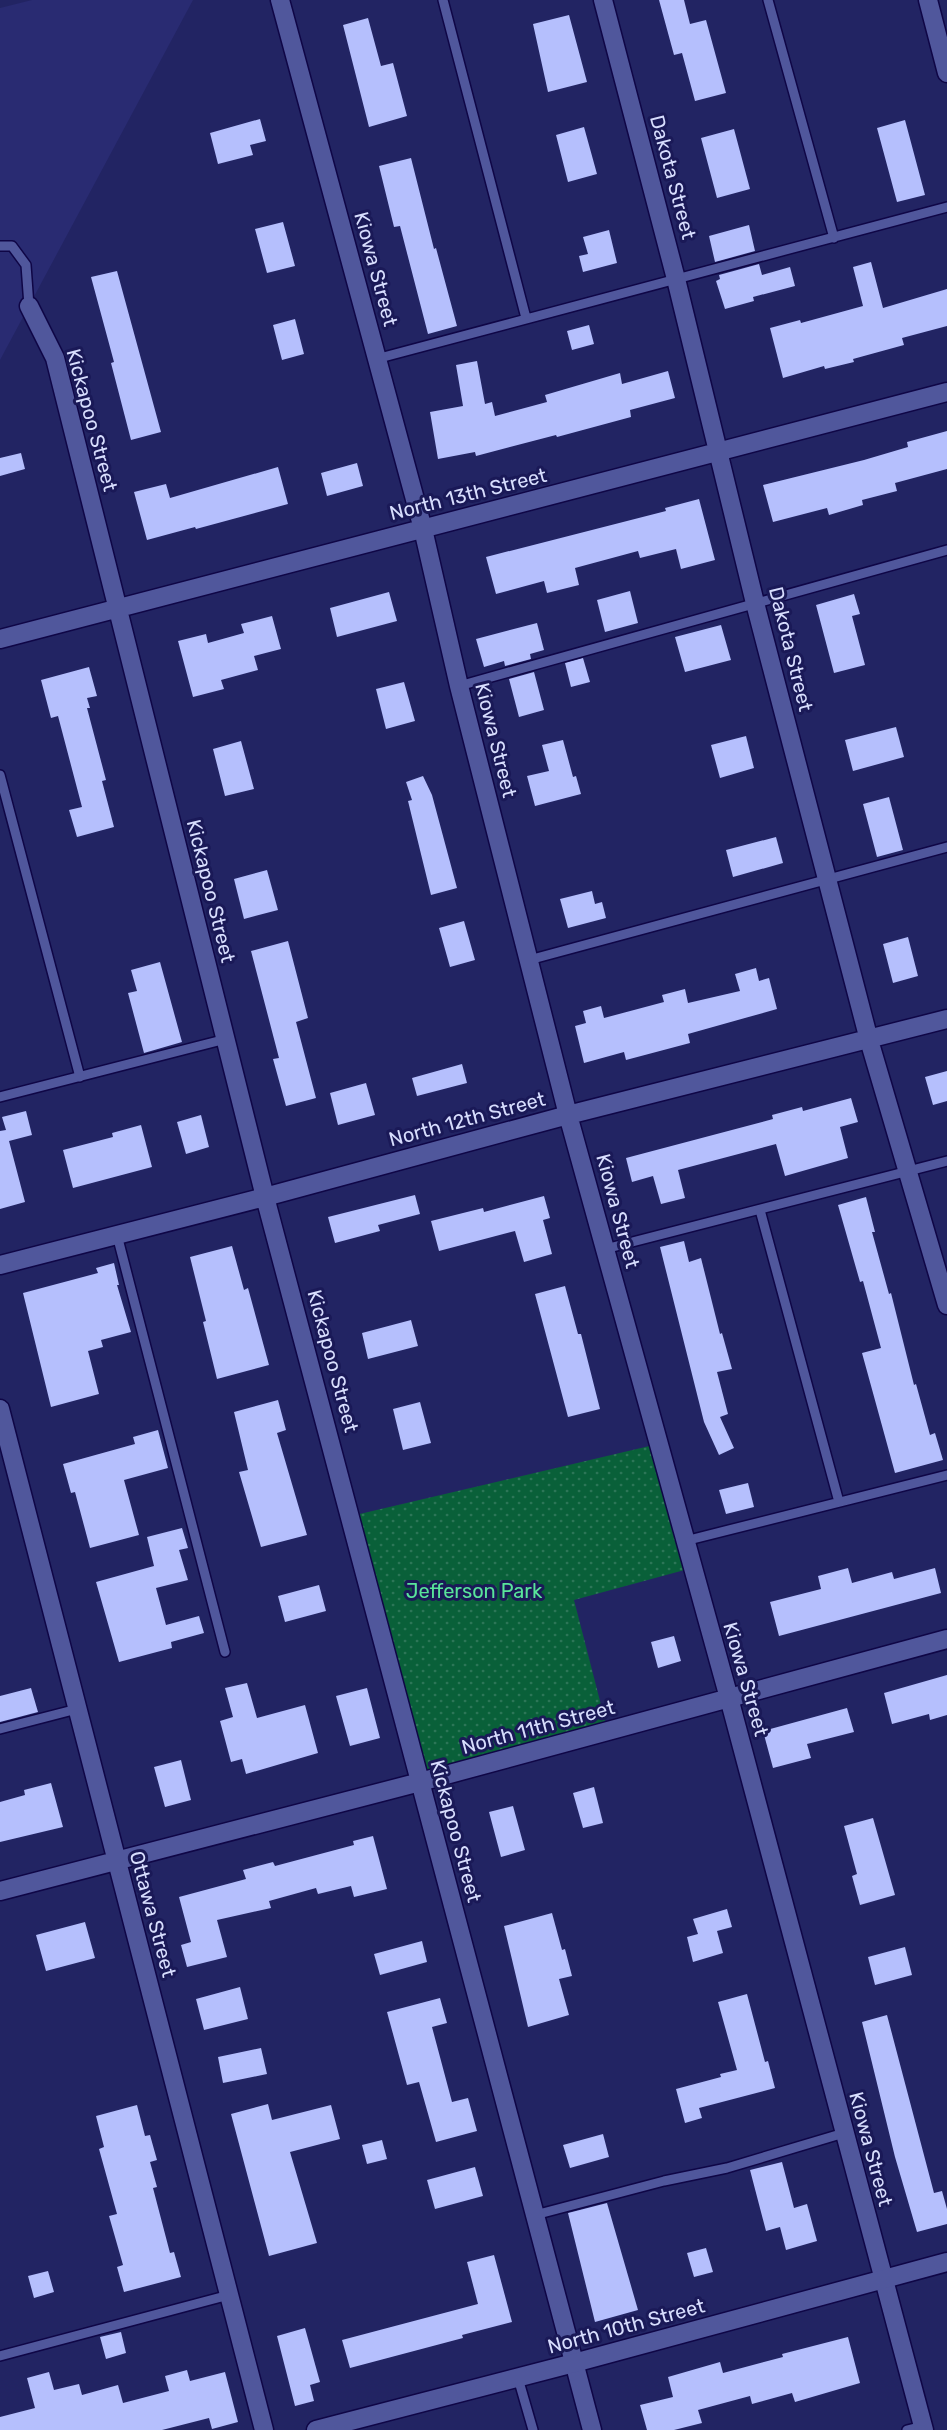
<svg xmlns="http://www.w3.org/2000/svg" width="947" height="2430" viewBox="0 0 947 2430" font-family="Rubik,sans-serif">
  <defs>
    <pattern id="park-dots" width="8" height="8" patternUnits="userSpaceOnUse" patternTransform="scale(1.5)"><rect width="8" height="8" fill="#096039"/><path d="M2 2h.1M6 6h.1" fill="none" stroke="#2c7657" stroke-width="1.8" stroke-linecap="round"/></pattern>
  </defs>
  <rect width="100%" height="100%" fill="#222463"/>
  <path fill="#292b72" d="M32,0H193L0,360V8Z"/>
  <path fill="url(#park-dots)" d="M658,1444L692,1568L574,1600L608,1732L420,1782L351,1516Z"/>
  <path fill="#b5bffd" d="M659,0H684L690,24L706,20L726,93L695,101L682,53L674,55Z
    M569,15L587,82L548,92L533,24Z
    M368,18L381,66L393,63L407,116L369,127L343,25Z
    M260,119L266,141L250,145L253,155L218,164L210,133Z
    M905,120L925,195L897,202L877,128Z
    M584,127L597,174L568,182L556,135Z
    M734,129L750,189L717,198L701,138Z
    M411,158L434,249L436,248L457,326L428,334L400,226L394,227L379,166Z
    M283,222L295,266L267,273L255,229Z
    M749,225L755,251L715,262L709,236Z
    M609,230L617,263L583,272L579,256L588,254L583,237Z
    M871,262L883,308L947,289V326L902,338L904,345L853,359L854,362L825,369L824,366L783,378L770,328L800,320L801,323L863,306L853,267Z
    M759,264L762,275L790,267L795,286L753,297L754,301L725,309L716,281L720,279L719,275Z
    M117,271L161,432L131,440L111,363L114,362L91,277Z
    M295,319L304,354L282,360L273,325Z
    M589,325L594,344L572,350L567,331Z
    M477,361L485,404L492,402L495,416L547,402L545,395L620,373L622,384L668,371L675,398L630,410L631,417L557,437L556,435L476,456L475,452L438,459L430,412L463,406L456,365Z
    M947,431V469L895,483L897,491L862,500L863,505L829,515L827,508L773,522L763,485L864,460L908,447L907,442Z
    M21,453L25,469L0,476V458Z
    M357,463L363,486L327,496L321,473Z
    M278,467L288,504L196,529L195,527L147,540L134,492L166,484L170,498Z
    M699,499L715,560L681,569L676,549L640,558L638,551L575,568L579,585L547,593L544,581L496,594L486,557L666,511L665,508Z
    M630,591L638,623L605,632L597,600Z
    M389,592L397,621L337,637L330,608Z
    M854,594L860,614L852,616L865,665L834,673L816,605Z
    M272,616L281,649L254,656L258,670L221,680L224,689L193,697L178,641L206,634L208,643L244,633L241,624Z
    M537,623L544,650L530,654L531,659L505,666L504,661L484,667L476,639Z
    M721,625L731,660L685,672L675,637Z
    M583,658L590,682L571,687L565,663Z
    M89,667L97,696L87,698L90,708H87L106,780L102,781L114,827L77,837L69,810L82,807L58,716L51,718L41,680Z
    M534,672L544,710L519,717L509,679Z
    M404,682L415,721L386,729L376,689Z
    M896,727L904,757L853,771L845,740Z
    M746,736L754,768L720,778L711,745Z
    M563,740L573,777L576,776L581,794L535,806L527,776L549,771L542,745Z
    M241,741L254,789L225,796L213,749Z
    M423,776L432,795L457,888L431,895L408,801L412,800L406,782Z
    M889,797L903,850L877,857L863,804Z
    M776,837L783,863L733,877L726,850Z
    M267,870L278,910L244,919L234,879Z
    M592,891L595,904L602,902L606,918L568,928L560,899Z
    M464,921L475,960L450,967L439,928Z
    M908,937L918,976L893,983L883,944Z
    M288,941L308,1018L296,1022L316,1098L286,1106L273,1059L279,1058L251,951Z
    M160,962L182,1042L144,1053L128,993L137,991L131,970Z
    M756,968L759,981L769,978L777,1009L688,1034L690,1043L626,1060L624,1052L584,1063L575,1026L586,1023L583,1011L601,1006L604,1018L664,1002L662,995L685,989L688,1003L740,991L735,974Z
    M462,1064L467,1083L417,1096L412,1078Z
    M947,1071V1101L933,1105L925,1077Z
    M366,1083L375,1115L338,1125L330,1093Z
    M851,1098L858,1122L840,1127L848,1158L785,1176L776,1144L678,1170L685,1198L661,1204L653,1176L632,1182L626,1158L773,1119L772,1115L802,1107L803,1111Z
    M26,1111L32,1135L9,1141L25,1202L0,1209V1131L6,1130L2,1117Z
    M201,1115L209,1147L186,1154L177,1122Z
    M141,1125L152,1167L73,1188L63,1150L113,1137L112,1133Z
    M415,1195L420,1214L378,1225L380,1231L335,1243L328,1217Z
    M544,1196L550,1218L543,1220L552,1254L524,1262L515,1231L439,1251L431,1221L483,1208L484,1212Z
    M866,1197L875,1232H872L889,1294L891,1293L914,1385L916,1384L930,1435L935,1433L943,1460L895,1473L862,1353L881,1348L863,1281L860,1282L838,1205Z
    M684,1241L689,1262L701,1258L720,1334L722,1333L732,1369L717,1372L728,1414L720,1417L734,1448L719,1455L704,1422L660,1247Z
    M232,1246L244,1290L248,1288L269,1365L217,1379L203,1322L206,1321L190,1257Z
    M114,1263L119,1285H117L131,1332L101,1340L103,1347L88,1351L99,1394L51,1407L23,1293L98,1273L96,1268Z
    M565,1286L578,1334H581L600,1409L568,1417L535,1294Z
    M411,1320L418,1346L368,1359L362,1333Z
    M278,1400L286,1430L277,1433L307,1535L261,1547L239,1472L248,1470L234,1412Z
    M420,1402L431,1443L403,1450L393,1409Z
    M158,1430L168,1468L124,1480L139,1535L90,1548L75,1492L71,1493L63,1464L135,1444L133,1437Z
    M748,1483L754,1507L726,1514L719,1490Z
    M182,1528L188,1548L179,1550L188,1580L156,1588L166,1625L199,1616L204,1633L171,1642L172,1648L119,1662L96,1582L154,1566L147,1537Z
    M848,1568L852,1583L892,1572L894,1579L935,1568L941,1593L779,1636L770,1602L821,1589L818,1576Z
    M319,1585L326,1611L285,1622L278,1596Z
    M674,1636L681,1661L658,1668L651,1642Z
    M947,1675V1715L930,1720L929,1714L892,1724L884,1693Z
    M247,1683L257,1718L305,1705L318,1753L246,1774L242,1759L231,1762L220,1721L233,1717L225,1688Z
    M31,1688L38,1712L0,1722V1696Z
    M367,1688L380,1738L350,1746L336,1696Z
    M847,1708L854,1732L807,1744L811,1758L773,1768L763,1731Z
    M181,1760L191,1800L165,1807L154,1767Z
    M51,1783L63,1827L0,1842V1802L25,1795L24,1790Z
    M594,1787L603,1823L583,1828L573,1793Z
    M513,1806L525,1850L501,1857L489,1812Z
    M873,1818L895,1895L860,1905L852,1876L857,1874L844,1826Z
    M373,1836L387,1889L354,1897L351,1886L318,1894L316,1888L269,1901L271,1908L217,1920L227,1957L187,1967L181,1945L191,1942L179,1897L246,1879L243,1870L273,1862L275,1866L354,1845L353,1841Z
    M727,1909L732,1927L717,1931L723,1953L693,1962L687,1937L698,1934L693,1919Z
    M552,1913L562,1950L565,1949L572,1976L559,1979L569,2015L528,2027L504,1926Z
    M85,1922L95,1958L46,1971L36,1935Z
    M422,1941L427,1962L380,1975L374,1954Z
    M905,1947L912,1975L875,1985L868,1957Z
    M240,1987L248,2019L204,2030L196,1999Z
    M747,1994L765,2062L768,2061L775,2088L699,2108L702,2118L685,2123L676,2089L721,2077L720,2074L737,2070L718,2002Z
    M440,1998L447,2023L432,2027L452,2102L468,2098L477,2131L436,2142L419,2082L407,2085L387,2012Z
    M887,2015L934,2193L942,2191L947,2209V2224L917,2232L895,2157L862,2022Z
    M261,2048L267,2074L223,2083L218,2057Z
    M268,2104L272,2120L331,2105L340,2139L290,2152L317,2243L269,2256L231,2114Z
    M137,2105L145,2136L150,2135L157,2160L150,2162L157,2187L153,2188L170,2253L174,2252L181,2277L124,2292L117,2267L123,2265L109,2216L117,2214L99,2149L104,2147L96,2116Z
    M603,2134L609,2157L570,2168L563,2145Z
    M382,2140L387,2159L367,2164L362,2145Z
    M782,2162L794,2208L807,2204L817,2241L786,2250L780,2227L766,2231L750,2170Z
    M475,2167L483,2196L435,2209L427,2180Z
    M607,2203L638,2310L595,2322L568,2213Z
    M706,2248L713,2272L694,2277L687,2253Z
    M494,2255L512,2322L462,2335L463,2338L350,2368L342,2340L478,2304L467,2262Z
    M48,2271L54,2292L34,2298L28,2276Z
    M305,2328L320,2382L310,2385L314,2401L295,2406L277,2336Z
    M121,2332L126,2353L106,2359L100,2337Z
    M848,2337L860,2383L795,2402L792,2393L752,2404L750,2396L698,2410L702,2423L674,2430H647L640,2405L673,2397L668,2377L720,2362L723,2373L783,2357L782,2354Z
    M187,2370L190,2381L225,2372L238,2422L212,2429L209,2418L162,2430H0V2417L35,2408L27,2378L49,2372L54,2390L79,2384L82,2395L118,2385L123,2403L169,2391L165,2376Z"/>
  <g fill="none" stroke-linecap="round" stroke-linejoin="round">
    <g stroke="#0f0646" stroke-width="12">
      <path id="service" d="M443,0L526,318
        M768,0L834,238
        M0,246H12L26,265L29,306
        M376,359L947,207
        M459,686L947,550
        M0,775L80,1077
        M529,960L947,847
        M0,1097L226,1039
        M760,1210L839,1502
        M117,1235L225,1652
        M605,1249L947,1161
        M685,1541L947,1475
        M0,1729L77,1709
        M535,2215L664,2181L727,2168L844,2133
        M0,2356L229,2295
        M518,2378L533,2430
        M907,2430L923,2426"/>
    </g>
    <g stroke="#0f0646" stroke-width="21">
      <path id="minor" d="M280,0L423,529L459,686L568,1115L729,1698L924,2430
        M603,0L676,279L755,603L869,1040L947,1305
        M928,0L947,73
        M29,306L55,358L265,1197L592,2430
        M0,639L947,392
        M0,1265L265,1197L568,1115L947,1019
        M0,1409L264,2430
        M0,1891L420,1782L947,1639"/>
    </g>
    <g stroke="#0f0646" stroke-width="21">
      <path id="tertiary" d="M316,2430L574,2363L947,2262"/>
    </g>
    <use href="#service" stroke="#50579c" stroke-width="9"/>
    <use href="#minor" stroke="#50579c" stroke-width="18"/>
    <use href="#tertiary" stroke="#50579c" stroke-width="18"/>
  </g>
  <g text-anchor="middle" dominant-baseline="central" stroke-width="6" stroke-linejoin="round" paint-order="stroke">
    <g font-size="20" fill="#d7ddfd" stroke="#1a1957">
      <text transform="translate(673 177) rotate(75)">Dakota Street</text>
      <text transform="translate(376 269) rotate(75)">Kiowa Street</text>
      <text transform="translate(92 420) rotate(75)">Kickapoo Street</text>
      <text transform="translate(468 494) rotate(-14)">North 13th Street</text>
      <text transform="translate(791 649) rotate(76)">Dakota Street</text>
      <text transform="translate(496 740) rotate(76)">Kiowa Street</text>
      <text transform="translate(211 891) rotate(76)">Kickapoo Street</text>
      <text transform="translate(467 1119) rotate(-15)">North 12th Street</text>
      <text transform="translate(618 1211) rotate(75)">Kiowa Street</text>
      <text transform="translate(333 1361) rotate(75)">Kickapoo Street</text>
      <text transform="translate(746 1679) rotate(74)">Kiowa Street</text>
      <text transform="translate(538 1727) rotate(-15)">North 11th Street</text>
      <text transform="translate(456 1831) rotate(75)">Kickapoo Street</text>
      <text transform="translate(153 1914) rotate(75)">Ottawa Street</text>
      <text transform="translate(871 2149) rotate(75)">Kiowa Street</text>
      <text transform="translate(626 2326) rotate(-15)">North 10th Street</text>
    </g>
    <g font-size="20" fill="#59e59a" stroke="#1a1957">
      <text x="474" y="1591">Jefferson Park</text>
    </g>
  </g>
</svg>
